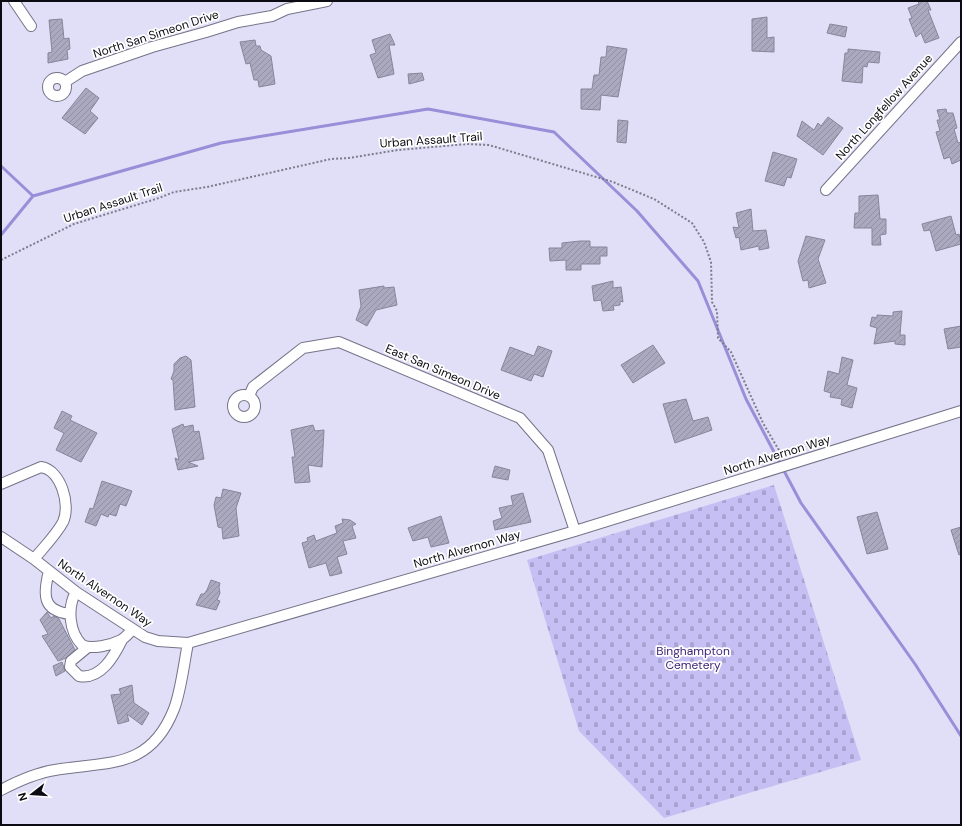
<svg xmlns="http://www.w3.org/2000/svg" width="962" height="826" viewBox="0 0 962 826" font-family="'DM Sans',sans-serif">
  <defs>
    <pattern id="cemetery-stones" width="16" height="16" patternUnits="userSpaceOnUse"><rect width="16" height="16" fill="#c5bff4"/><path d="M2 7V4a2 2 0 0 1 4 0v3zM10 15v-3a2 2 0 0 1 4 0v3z" fill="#a8a3d0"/></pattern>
    <pattern id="building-hatch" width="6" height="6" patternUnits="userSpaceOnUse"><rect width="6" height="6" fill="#aba9bf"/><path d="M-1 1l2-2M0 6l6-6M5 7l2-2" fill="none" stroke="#9290a3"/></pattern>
  </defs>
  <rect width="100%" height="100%" fill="#e1dff7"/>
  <path fill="url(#cemetery-stones)" d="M774,485L861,760L664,818L579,731L527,560Z"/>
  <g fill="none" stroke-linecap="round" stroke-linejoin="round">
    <path stroke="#998ed8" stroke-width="3" d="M1,166L33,196
      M1,235L33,196L221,143L428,109L554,132L637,211L698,281L746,399L801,503L915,664L961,736"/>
  </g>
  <path fill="url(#building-hatch)" stroke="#87859b" d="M918,1H927L931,10H928L939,38L925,43L921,33L916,37L909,19L912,18L908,8L919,4Z
    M767,17V38L774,37V52L752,51V19Z
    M62,19L64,39L69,38L70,49L67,50L68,59L48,63V53L52,52L49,20Z
    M830,24L847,27L845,37L827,33Z
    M390,34L395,45H389L394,74L378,78L370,55L376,53L372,40Z
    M255,40L256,46H260L261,50L271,56L275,84L259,87L258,80H254L250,63L246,64L240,42Z
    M607,46L627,49L618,97L601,95L600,110L581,109V89H592L594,75H599L601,57H606Z
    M848,49L880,52L879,63L868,62L867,67L863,66L862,83L842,81L845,53H848Z
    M422,73L424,80L409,84L408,74Z
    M86,88L99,98L90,111L98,118L85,134L62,118Z
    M946,109L947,113H953L957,128L954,129L958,143L961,142V160L952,164L950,157L944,159L936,132L940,131L937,120H940L937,110Z
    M828,117L843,128L823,155L797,136L802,121L814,130L818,123L821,126Z
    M618,120L628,121L626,143L617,142Z
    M773,152L797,159L791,178L787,177L784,186L765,181Z
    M878,195L880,219H886V234L880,235L881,245H872V228H854L855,213H859V196Z
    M751,209L753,231L766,230L769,248L759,250V246L741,250L739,237L736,238L733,227L739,228L736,213Z
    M951,216L956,235L959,234L961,244L936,251L930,230L924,231L922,224Z
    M806,236L825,240L818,259L826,283L809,288L808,280L803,281L798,261Z
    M580,241H590V247H607V256H600V264H581V270H566V260L550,261L549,248H562V243Z
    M613,281V288L621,287L623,302L620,301V305L613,306L614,310L603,311L601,300L594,301L592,286Z
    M384,286V288L394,287L397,305L376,310L367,326L356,320L361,306L359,290Z
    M902,311L900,335H905V345L895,344V341L874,344L877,328L870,326L872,317L877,318V315L893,316V312Z
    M961,326V347L948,349L944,329Z
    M653,345L665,363L633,383L621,365Z
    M538,346L552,351L543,377L534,374L531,381L501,370L510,347L534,356Z
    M186,356L191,360L195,407L175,410L173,380L171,379L174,371V364L180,358Z
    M842,357L853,360L847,385L857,388L852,408L841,405L842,399L830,397L831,393L824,391L828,371L839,374Z
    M686,399L693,421L708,417L712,430L675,443L663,404Z
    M62,411L72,416L70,420L97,433L81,462L56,450L64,433L54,428Z
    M183,424L184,427L193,425L194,432L199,431L204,459L188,462L198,466L178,470L175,458L179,460L172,429Z
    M313,425L315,431L324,430L322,467L308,465L310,482L295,483L292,457H295L291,430Z
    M495,466L510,470L508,480L492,477Z
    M102,481L132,491L126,506L120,504L116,516L109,514L108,517L101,514L96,526L85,522L90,508L93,509Z
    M223,489L241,493L236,508L239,536L223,539L222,528L218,527L214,505L216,497L221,498Z
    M523,493L531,522L495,530L493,521L502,518L499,508L513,505L511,496Z
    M877,512L888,549L867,554L857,517Z
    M441,516L449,543L431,547L428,537L413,541L408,528Z
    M342,519L350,520L356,524L352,526L356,538L343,541L347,554L337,557L342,573L330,576L326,563L309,568L302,543L308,541L307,538L314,535L316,541L337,533L335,526L343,523Z
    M961,527V554L959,555L951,530Z
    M211,580L220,583L219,587L220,593L217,600L220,601L216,610L196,605L201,594H204L207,590Z
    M47,612L51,618L54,616L59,619L75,650L66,658L58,661L42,636L48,634L40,620Z
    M62,662L65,671L56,676L53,666Z
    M132,685L134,703L149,713L142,725L127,714L129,721L118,724L111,695L121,694L119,689Z"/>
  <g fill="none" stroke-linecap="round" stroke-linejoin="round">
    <g stroke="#757388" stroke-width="12">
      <path id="minor" d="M14,1L31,26
        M48 87a9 9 0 1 1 18 0a9 9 0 1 1-18 0Z
        M65,82L82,71L152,47L206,32L238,22L272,16L287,9L327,1
        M826,190L961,42
        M233 406a11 11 0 1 1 22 0a11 11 0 1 1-22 0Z
        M249,396L253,387L303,348L339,342L520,418L548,450L575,531
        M1,484L41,467C61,470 71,505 63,522C56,535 44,547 34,559
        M1,537L34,559L76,592L145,637L158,641L188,643L575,531L961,411
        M49,571C43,594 42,611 70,614
        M76,592C67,607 69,632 82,645C92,650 111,645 121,640C125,638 129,633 133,629
        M88,647L71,661L70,667L79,676C101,680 114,656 122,640
        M1,790C18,781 36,773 55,770C108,761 150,770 174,709C181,691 184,663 188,643"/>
    </g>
    <path stroke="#7d7b8c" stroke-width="2" stroke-dasharray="2 2" stroke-linecap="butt" d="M1,260L74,224L159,198L174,192L207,187L331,159L349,158L398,150L467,144L489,145L613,182L654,199L692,223L704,242L711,262L712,302L717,311L718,338L731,352L763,423L783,457"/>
    <use href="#minor" stroke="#fff" stroke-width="10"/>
  </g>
  <g text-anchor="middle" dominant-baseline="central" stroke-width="3.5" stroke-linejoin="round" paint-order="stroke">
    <g font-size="12" fill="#0c0b13" stroke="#fff">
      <text transform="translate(156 34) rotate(-18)">North San Simeon Drive</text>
      <text transform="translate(884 107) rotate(-48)">North Longfellow Avenue</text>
      <text transform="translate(431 140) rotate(-4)">Urban Assault Trail</text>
      <text transform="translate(113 203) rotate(-18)">Urban Assault Trail</text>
      <text transform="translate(443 372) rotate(23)">East San Simeon Drive</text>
      <text transform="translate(777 455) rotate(-17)">North Alvernon Way</text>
      <text transform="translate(467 549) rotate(-16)">North Alvernon Way</text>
      <text transform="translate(105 593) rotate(34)">North Alvernon Way</text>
    </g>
    <g font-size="12" fill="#381f75" stroke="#fff">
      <text x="693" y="651">Binghampton<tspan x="693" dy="14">Cemetery</tspan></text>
    </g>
  </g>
  <rect width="962" height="826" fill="none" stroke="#0c0b13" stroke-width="4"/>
  <g transform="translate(32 794) rotate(253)" stroke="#ffffff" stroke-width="3" paint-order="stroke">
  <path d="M0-3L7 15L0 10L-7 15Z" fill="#0c0b13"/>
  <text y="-6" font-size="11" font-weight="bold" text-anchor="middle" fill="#0c0b13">N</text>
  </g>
</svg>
